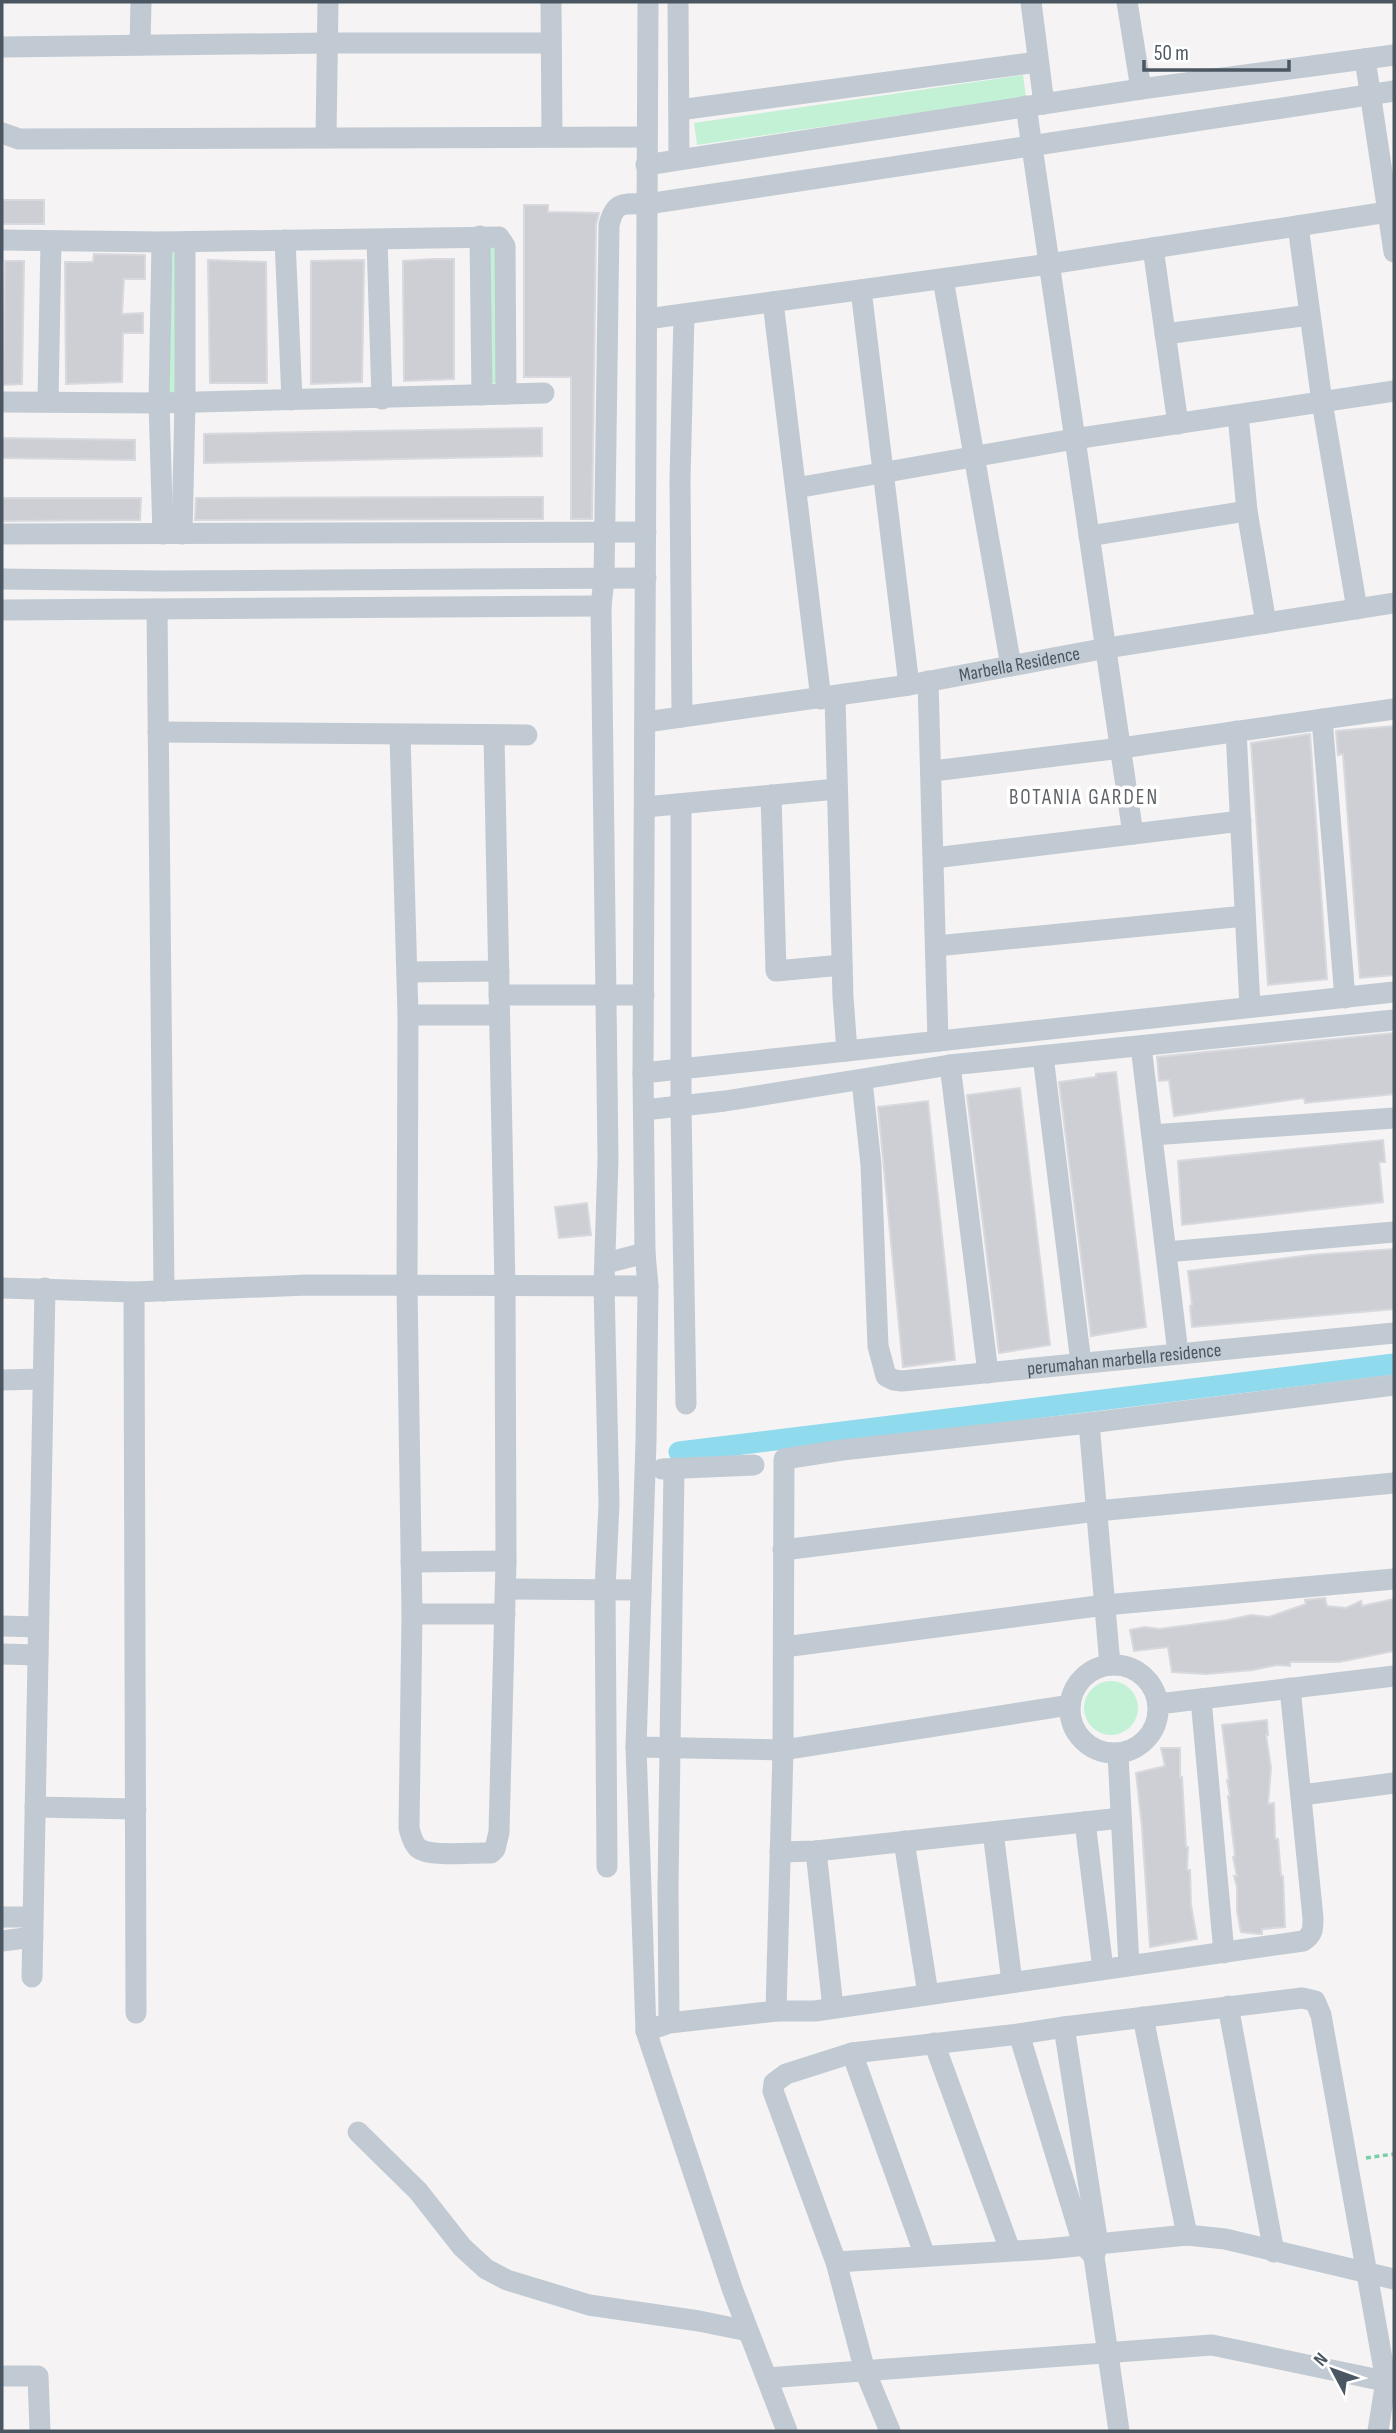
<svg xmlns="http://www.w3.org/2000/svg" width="1396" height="2433" viewBox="0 0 1396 2433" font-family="'Sofia Sans Condensed',sans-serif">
  <rect width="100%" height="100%" fill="#f5f3f3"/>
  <path fill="#c3f1d5" d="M1023,75L1026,97L697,145L694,123Z
    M485,243H499L500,383L486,384Z
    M181,247V396H167L166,248Z
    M1084 1708a27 27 0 1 1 54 0a27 27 0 1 1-54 0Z"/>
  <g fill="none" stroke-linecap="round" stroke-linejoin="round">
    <path stroke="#90daee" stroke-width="21" d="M679,1452L1394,1364"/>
  </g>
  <path fill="#cdcfd5" stroke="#d7d9de" stroke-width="2" d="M2,200H44V224H2Z
    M524,205H548V212L599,213L596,225L592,519H571V377H524Z
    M94,254L145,255V279H124L122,314L143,313V333H123L122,382L66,384L65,262H93Z
    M434,259H454V379L404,381L403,261Z
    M208,260L266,262L267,383H210Z
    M364,260L362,382L311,384V261Z
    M5,261H24L22,384L3,385Z
    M542,428V456L204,463V434Z
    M2,438L135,440V460L2,458Z
    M543,497V519L195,520L196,498Z
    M2,498H141L140,520L2,521Z
    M1394,726V975L1360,978L1343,754L1338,755L1336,731Z
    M1310,734L1327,979L1268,985L1251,743Z
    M1394,1033V1094L1305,1103L1304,1098L1174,1116L1169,1080L1159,1081L1157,1057Z
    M1116,1072L1146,1327L1091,1336L1059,1082L1096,1077V1074Z
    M1020,1088L1050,1345L999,1353L967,1095Z
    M928,1101L955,1360L903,1367L878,1107Z
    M1383,1140L1385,1162H1379L1383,1202L1182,1225L1178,1161Z
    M587,1203L591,1235L559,1238L555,1207Z
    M1394,1249V1309L1192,1327L1190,1306L1192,1305L1188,1271L1310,1255Z
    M1325,1598L1327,1606L1346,1608L1361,1601L1362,1606L1394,1599V1651L1339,1662H1290V1666L1277,1665L1253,1670L1206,1674L1172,1672L1168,1647L1134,1651L1130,1630L1145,1627L1159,1629L1228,1620L1251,1615L1269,1617L1306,1604L1305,1600Z
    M1267,1720L1268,1735H1266L1271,1768L1268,1804L1274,1803L1275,1839H1278L1281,1876H1283L1285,1927L1262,1929V1934H1259L1241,1932L1237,1911V1887L1234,1876H1237L1233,1857L1235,1856L1228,1796H1230L1227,1780H1229L1222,1725Z
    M1161,1748H1180V1777H1182L1186,1847H1188L1187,1870H1190L1191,1905L1197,1939L1150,1947L1142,1827L1136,1773L1165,1766Z"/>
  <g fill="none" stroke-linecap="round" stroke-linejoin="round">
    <path stroke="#7ad0a6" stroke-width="3.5" stroke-dasharray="5 3.5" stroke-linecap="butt" d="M1366,2158L1394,2154"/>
    <g stroke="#c1cad2" stroke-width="21">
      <path d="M551,2L552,137"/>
      <path d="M648,2L643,1073L645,1253L648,1286L646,1441L636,1747L646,2031L733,2291L787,2431"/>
      <path d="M678,2L679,159"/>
      <path d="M1031,2L1044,104"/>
      <path d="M1127,2L1141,89"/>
      <path d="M140,45L141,2"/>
      <path d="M2,47L327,43H551"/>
      <path d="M1365,59L1394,252"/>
      <path d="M1026,106L1133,834"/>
      <path d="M679,110L1038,62"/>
      <path d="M2,133L19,139L646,137"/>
      <path d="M326,137L328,2"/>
      <path d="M646,165L1141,89L1394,55"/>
      <path d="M1298,226L1322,402L1357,609"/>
      <path d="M480,236L482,395"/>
      <path d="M2,240L162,242L499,237L505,246L506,394"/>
      <path d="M285,240L292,400"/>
      <path d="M377,240L382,399"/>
      <path d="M162,242L159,403L163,534"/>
      <path d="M1153,248L1178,424"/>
      <path d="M943,279L1011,666"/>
      <path d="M861,290L909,685"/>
      <path d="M773,302L821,699"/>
      <path d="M647,319L1049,264L1394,211"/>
      <path d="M1165,334L1310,315"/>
      <path d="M2,402L159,403L544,393"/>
      <path d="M48,402L51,241"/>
      <path d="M1238,415L1247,511L1266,623"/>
      <path d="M796,488L1074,439L1394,391"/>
      <path d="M2,534L646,532"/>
      <path d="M182,534L185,402V242"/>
      <path d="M1089,536L1247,511"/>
      <path d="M2,579L160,581L646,578"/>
      <path d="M157,609L164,1291"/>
      <path d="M2,610L601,606"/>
      <path d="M928,681L938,1041"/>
      <path d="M835,697L843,997L847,1051"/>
      <path d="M682,717L680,480L684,314"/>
      <path d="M1322,719L1345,998"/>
      <path id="s1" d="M646,722L909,685L1107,648L1394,603"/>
      <path d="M1236,731L1250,1007"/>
      <path d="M158,732L527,735"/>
      <path d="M400,735L408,1015L407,1286L412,1614L409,1828C411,1835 412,1842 418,1848C429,1857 468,1853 484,1853H491L495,1849L499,1832L506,1561L505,1287L494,735"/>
      <path d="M933,771L1121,748L1394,709"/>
      <path d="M771,795L776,971L842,965"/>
      <path d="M681,804V1107L686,1404"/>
      <path d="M645,807L837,789"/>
      <path d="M934,858L1241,821"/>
      <path d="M936,946L1245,916"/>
      <path d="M408,972L499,971"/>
      <path d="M499,995H644"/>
      <path d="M408,1015H499"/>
      <path d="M1141,1046L1178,1353"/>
      <path d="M1043,1056L1081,1363"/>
      <path d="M950,1065L988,1373"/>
      <path d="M643,1073L1394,992"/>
      <path id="s2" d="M862,1081L871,1165L878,1346L886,1376L894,1380L902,1381L1394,1333"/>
      <path d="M644,1110L725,1101L950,1065L1394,1020"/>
      <path d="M1152,1135L1394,1118"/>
      <path d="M1166,1252L1394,1232"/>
      <path d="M606,1263L645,1253"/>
      <path d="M2,1288L134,1292L307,1285L648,1286"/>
      <path d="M134,1292L136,2013"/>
      <path d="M2,1380L43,1379"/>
      <path d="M1089,1423L1110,1665"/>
      <path d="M662,1469L754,1465"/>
      <path d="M783,1550L1097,1511L1394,1483"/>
      <path d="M411,1562L506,1561"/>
      <path d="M506,1589L641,1590"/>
      <path d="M412,1614H505"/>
      <path d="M2,1626L38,1627"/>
      <path d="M784,1647L1105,1605L1394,1579"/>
      <path d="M2,1654L38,1655"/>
      <circle cx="1114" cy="1709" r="44"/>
      <path d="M1201,1699L1224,1953"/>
      <path d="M1158,1704L1394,1676"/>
      <path d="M636,1747L783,1750L1070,1705"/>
      <path d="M1118,1754L1129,1965"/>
      <path d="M1302,1795L1394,1783"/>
      <path d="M35,1807L136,1809"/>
      <path d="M1085,1822L1103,1969"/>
      <path d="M993,1832L1012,1982"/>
      <path d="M904,1841L928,1994"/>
      <path d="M816,1851L833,2008"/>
      <path d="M780,1852L816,1851L1121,1818"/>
      <path d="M607,1867L605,1589L609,1504L604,1286L608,1159L601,606L604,579L609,225C615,200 624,204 647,204L1394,91"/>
      <path d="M2,1917H33"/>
      <path d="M2,1941L33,1937"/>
      <path d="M32,1977L45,1288"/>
      <path d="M1228,2006L1274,2252"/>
      <path d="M776,2011L783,1750L784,1459L842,1450L1089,1423L1394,1385"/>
      <path d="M1143,2017L1187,2235"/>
      <path d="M669,2023L668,1888L674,1468"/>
      <path d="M1064,2027L1098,2244L1094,2257L1119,2431"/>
      <path d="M646,2031L669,2023L776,2011H815L1303,1941C1313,1935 1313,1929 1313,1918L1290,1688"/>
      <path d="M1019,2034L1083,2244L1092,2254"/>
      <path d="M934,2043L1010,2250"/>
      <path d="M852,2053L925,2256"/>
      <path d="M358,2132L418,2191L462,2247L486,2269L507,2280L589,2305L699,2321L748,2331"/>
      <path d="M836,2262L1047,2249L1187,2235L1225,2239L1394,2279"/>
      <path d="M2,2376H38L40,2431"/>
      <path d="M767,2378L1212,2345L1394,2383"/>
      <path d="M890,2431L865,2371L836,2262L773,2091L774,2083L786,2074L852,2053L1019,2034L1064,2027L1302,1998L1315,2001L1321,2015L1386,2381L1378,2431"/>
    </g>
  </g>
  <g text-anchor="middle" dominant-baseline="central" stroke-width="7" stroke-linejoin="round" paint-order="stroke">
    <g font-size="19" fill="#4a5661" stroke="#fff">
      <text stroke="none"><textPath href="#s1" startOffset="378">Marbella Residence</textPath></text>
      <text stroke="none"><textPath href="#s2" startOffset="537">perumahan marbella residence</textPath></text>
    </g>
    <g font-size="21" letter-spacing="2" fill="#5f6368" stroke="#fff">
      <text x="1084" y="797">BOTANIA GARDEN</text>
    </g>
  </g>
  <rect width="1396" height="2433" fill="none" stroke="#4a5661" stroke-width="7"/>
  <g transform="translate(1333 2370) rotate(311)" stroke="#ffffff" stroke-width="5" paint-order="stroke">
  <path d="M0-5L12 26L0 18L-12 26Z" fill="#4a5661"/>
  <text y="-10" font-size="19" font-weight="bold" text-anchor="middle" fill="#4a5661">N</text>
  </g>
  <path d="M1144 60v10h145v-10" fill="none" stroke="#4a5661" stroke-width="3.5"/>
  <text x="1154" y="60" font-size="21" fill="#4a5661" stroke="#ffffff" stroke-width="5" paint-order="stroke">50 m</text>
</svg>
